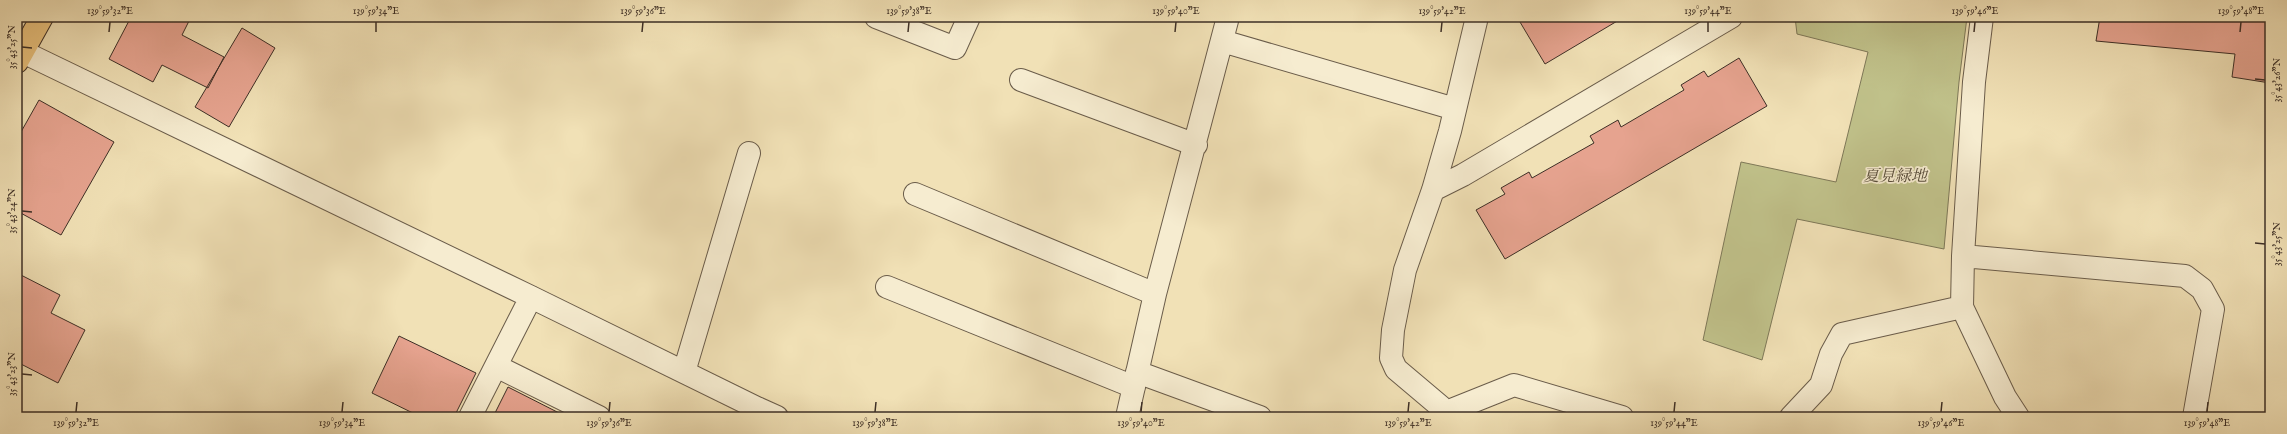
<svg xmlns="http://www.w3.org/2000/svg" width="2287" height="434" viewBox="0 0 2287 434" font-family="'IM FELL English','Noto Serif JP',serif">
  <rect width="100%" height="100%" fill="#f1e1b6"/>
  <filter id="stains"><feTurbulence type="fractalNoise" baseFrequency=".005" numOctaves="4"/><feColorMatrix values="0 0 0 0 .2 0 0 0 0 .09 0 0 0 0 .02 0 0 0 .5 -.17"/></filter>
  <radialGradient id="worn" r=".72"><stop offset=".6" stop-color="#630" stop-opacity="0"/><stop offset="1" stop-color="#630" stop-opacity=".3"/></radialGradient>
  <path fill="#c0c18a" stroke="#7e7858" d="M1795,17H1967L1959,82L1944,249L1797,219L1762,360L1703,340L1741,162L1836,182L1868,52L1797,34Z"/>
  <path fill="#e6a38f" stroke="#3d2f26" d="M131,17H191L182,35L224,57L208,88L162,65L153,82L109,59Z
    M1517,17H1624L1545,64Z
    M2100,17H2270V83L2232,77L2235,54L2096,41Z
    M242,28L275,48L229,127L195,107Z
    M1739,58L1767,106L1505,259L1476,210L1505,194L1501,188L1529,172L1532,178L1594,143L1590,136L1618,120L1621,127L1684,90L1681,85L1704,71L1708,77Z
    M39,100L114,142L61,235L17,211V139Z
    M17,273L60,295L51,313L85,330L58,383L17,362Z
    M399,336L476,373L454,417H421L372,393Z
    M508,387L567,417H493Z"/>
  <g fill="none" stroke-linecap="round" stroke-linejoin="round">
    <g stroke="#6a5c4a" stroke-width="24">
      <path id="minor" d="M876,17L955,48L969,17
        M1982,17L1974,82L1963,256L1962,307L2005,397L2018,417
        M1222,41L1455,109
        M23,52L531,297L757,408L754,417
        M1021,80L1196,145
        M1433,190L1463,175L1731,17
        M915,194L1155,294
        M1963,256L2185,276L2202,289L2213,309L2194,417
        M887,287L1134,387
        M496,366L599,417
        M684,372L749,153
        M1137,372L1260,417
        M757,408L777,417
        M1444,413L1514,385L1622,417
        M470,417L531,297
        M1127,417L1155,294L1228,17
        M1445,417L1441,407L1396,369L1391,358L1393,330L1405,270L1433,190L1450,131L1477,17
        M1791,417L1821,385L1831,354L1842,334L1962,307"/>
    </g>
    <g stroke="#3d2f26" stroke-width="24">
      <path id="major" d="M17,62L42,17"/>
    </g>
    <use href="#minor" stroke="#f6ecd0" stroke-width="22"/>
    <use href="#major" stroke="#e8c07b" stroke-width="22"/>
  </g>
  <path fill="none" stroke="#3d2f26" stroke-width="1.5" d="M109,32L110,22M376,32V22M642,32L643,22M908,32L909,22M1175,32L1176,22M1441,32L1442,22M1708,32V22M1974,32L1975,22M2240,32L2241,22M22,47L32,48M2255,79L2265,80M22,211L32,212M2255,243L2265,244M22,374L32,375M76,412L77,402M342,412L343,402M609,412L610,402M875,412L876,402M1141,412L1142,402M1408,412L1409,402M1674,412L1675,402M1941,412L1942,402M2207,412L2208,402"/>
  <g text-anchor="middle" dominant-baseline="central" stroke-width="3.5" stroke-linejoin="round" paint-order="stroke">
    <g font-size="16" font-style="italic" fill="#574c3a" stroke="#f6ecd0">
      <text x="1895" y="177">夏見緑地</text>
    </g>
  </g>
  <rect width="2287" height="434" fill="none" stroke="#f1e1b6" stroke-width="44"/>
  <rect x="22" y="22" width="2243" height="390" fill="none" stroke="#3d2f26" stroke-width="1.5"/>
  <g font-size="10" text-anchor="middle" fill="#3d2f26">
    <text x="110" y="14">139°59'32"E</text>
    <text x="376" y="14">139°59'34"E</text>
    <text x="643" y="14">139°59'36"E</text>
    <text x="909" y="14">139°59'38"E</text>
    <text x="1176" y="14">139°59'40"E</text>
    <text x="1442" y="14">139°59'42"E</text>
    <text x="1708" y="14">139°59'44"E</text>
    <text x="1975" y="14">139°59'46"E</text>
    <text x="2241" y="14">139°59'48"E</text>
    <text transform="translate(11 47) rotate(-90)" y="4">35°43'25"N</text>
    <text transform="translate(2276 80) rotate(-90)" y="4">35°43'26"N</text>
    <text transform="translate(11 211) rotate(-90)" y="4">35°43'24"N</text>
    <text transform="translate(2276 244) rotate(-90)" y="4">35°43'25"N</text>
    <text transform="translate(11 374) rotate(-90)" y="4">35°43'23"N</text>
    <text x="76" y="426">139°59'32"E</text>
    <text x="342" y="426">139°59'34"E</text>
    <text x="609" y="426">139°59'36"E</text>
    <text x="875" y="426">139°59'38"E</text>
    <text x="1141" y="426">139°59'40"E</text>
    <text x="1408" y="426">139°59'42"E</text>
    <text x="1674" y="426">139°59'44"E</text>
    <text x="1941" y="426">139°59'46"E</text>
    <text x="2207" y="426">139°59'48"E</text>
  </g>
  <rect width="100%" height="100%" filter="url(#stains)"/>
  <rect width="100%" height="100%" fill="url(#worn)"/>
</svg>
